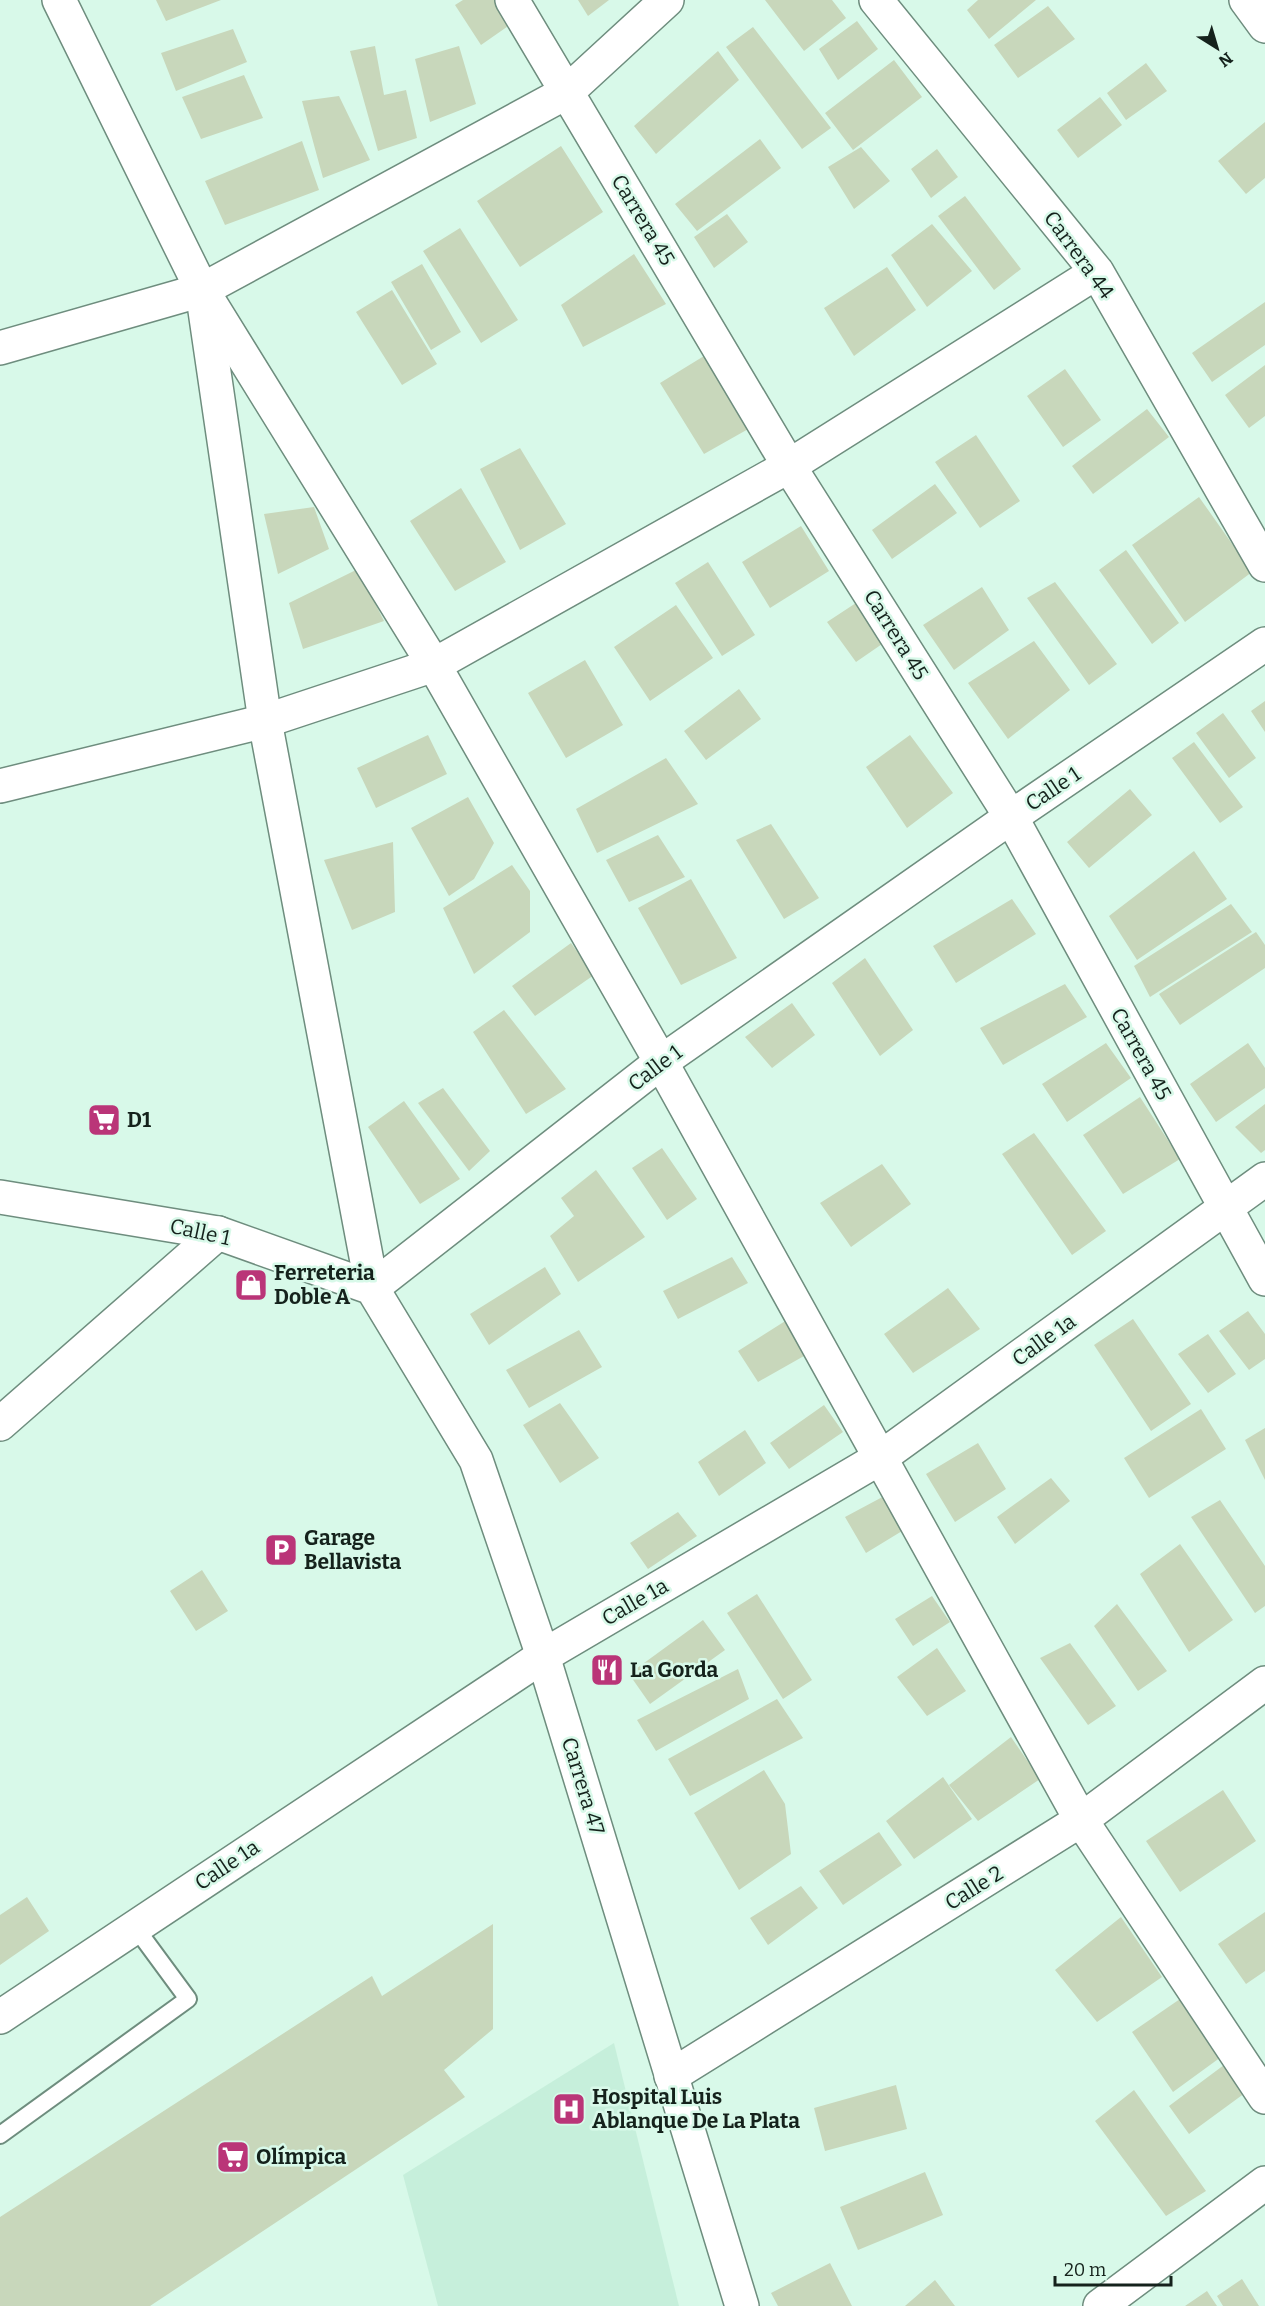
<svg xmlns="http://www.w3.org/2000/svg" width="1265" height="2306" viewBox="0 0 1265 2306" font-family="Bitter,serif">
  <rect width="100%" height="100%" fill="#d8f9e9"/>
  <path fill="#c6efdb" d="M614,2043L679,2306H438L403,2175Z"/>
  <path fill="#c8d7bb" d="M156,0H221L166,21Z
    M463,0H504L517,20L481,45L455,5Z
    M578,0H609L588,16Z
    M765,0H832L846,18L804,51Z
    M978,0H1036L989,39L967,10Z
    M1048,6L1075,39L1018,78L994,45Z
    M857,21L878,49L838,80L819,49Z
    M753,27L831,128L802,149L726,47Z
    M233,29L247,62L176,91L161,53Z
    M375,46L384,95L406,90L417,138L378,151L350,51Z
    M459,46L476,104L430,122L415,59Z
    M718,51L739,80L656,154L634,126Z
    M894,60L922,97L853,150L825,113Z
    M1146,63L1167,91L1126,120L1107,93Z
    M244,75L263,118L201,139L182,97Z
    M339,96L370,160L323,178L302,101Z
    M1100,97L1122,125L1078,158L1057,130Z
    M1265,122V178L1246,194L1218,161Z
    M760,139L781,168L697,231L675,204Z
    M302,141L319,190L225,225L205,181Z
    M561,146L603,212L520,267L477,201Z
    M861,147L890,181L854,209L828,167Z
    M937,149L958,177L931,198L911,169Z
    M965,196L1021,269L994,290L938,216Z
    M727,214L748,242L714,268L694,237Z
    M932,224L972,271L927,307L891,255Z
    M460,228L518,320L481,343L423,251Z
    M634,254L666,304L583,347L561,305Z
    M422,264L461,332L431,350L391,282Z
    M887,267L916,310L854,356L824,308Z
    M392,290L437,364L402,385L356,312Z
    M1265,302V345L1212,382L1192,353Z
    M704,356L750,428L704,454L660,383Z
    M1265,365V416L1249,428L1225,395Z
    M1065,369L1101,420L1063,447L1027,396Z
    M1147,409L1169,437L1093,494L1072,466Z
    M976,435L1020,501L980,528L935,462Z
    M520,448L566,524L520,550L480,469Z
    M935,484L957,513L892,559L872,530Z
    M461,488L506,562L455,591L410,521Z
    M1199,497L1252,572L1185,622L1132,545Z
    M314,507L329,549L278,574L264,514Z
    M801,526L829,571L770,608L742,562Z
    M1126,550L1179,623L1152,644L1099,570Z
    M708,562L755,635L722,656L675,583Z
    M358,569L384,621L303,649L289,603Z
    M1055,582L1117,664L1089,685L1027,598Z
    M982,587L1009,630L954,670L923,625Z
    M856,603L885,642L856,662L827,622Z
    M676,605L713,658L650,701L614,647Z
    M1034,641L1070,690L1008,739L968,683Z
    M585,660L623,725L566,758L528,693Z
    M739,689L761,719L706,760L684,731Z
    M1265,701V732L1251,711Z
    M1223,713L1256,758L1229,778L1196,733Z
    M428,735L447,774L376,808L357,768Z
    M910,735L953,793L907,828L866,767Z
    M1194,742L1243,807L1220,823L1172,758Z
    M666,758L698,804L597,853L576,809Z
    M1130,789L1152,815L1089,868L1067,842Z
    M468,797L494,843L474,879L449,896L411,828Z
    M771,824L819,898L784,919L736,840Z
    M658,835L685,877L629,902L606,860Z
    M393,842L395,912L352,930L324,860Z
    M1194,851L1227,899L1137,960L1109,916Z
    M512,865L530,891V932L474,974L443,908Z
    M691,879L737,958L681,985L638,908Z
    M1012,899L1036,934L956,983L933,946Z
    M1231,904L1252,932L1150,997L1134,966Z
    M1256,932L1265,945V968L1180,1025L1159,994Z
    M571,943L594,975L535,1016L512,986Z
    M865,958L913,1030L880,1056L832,983Z
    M1065,984L1087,1017L1003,1065L980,1028Z
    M792,1003L815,1035L772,1068L745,1037Z
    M504,1010L566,1089L526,1114L473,1032Z
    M1106,1043L1131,1078L1067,1122L1042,1084Z
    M1248,1043L1265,1068V1088L1216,1122L1190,1084Z
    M443,1088L490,1151L469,1171L418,1103Z
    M1140,1097L1180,1159L1123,1194L1083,1135Z
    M404,1101L460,1179L420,1204L368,1127Z
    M1265,1104V1150L1261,1153L1235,1127Z
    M1034,1133L1106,1231L1072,1255L1002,1154Z
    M662,1148L697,1199L667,1220L632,1168Z
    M882,1164L911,1204L851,1247L820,1203Z
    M596,1170L645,1237L578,1282L550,1236L574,1216L561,1198Z
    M732,1257L748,1283L678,1319L663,1291Z
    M545,1267L561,1294L489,1345L470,1314Z
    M948,1288L980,1329L913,1373L884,1334Z
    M1248,1311L1265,1334V1359L1249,1370L1219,1331Z
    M790,1318L811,1352L758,1382L738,1351Z
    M1133,1319L1191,1404L1151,1431L1094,1345Z
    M579,1330L602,1367L529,1408L506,1370Z
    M1208,1334L1236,1374L1208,1393L1178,1354Z
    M560,1403L599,1458L560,1483L523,1425Z
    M824,1405L843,1432L789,1469L770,1443Z
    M1201,1409L1226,1449L1149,1498L1124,1458Z
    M1265,1428V1480L1245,1440Z
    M745,1430L766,1463L719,1496L698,1462Z
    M978,1443L1006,1489L955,1522L926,1474Z
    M1051,1478L1070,1501L1015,1544L997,1517Z
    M888,1494L907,1528L866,1553L845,1517Z
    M1220,1500L1265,1566V1606L1255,1613L1191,1517Z
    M678,1512L697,1536L648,1569L630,1543Z
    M1180,1544L1233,1620L1189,1652L1140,1574Z
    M202,1570L228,1611L196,1631L170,1591Z
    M757,1594L812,1680L783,1699L727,1613Z
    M932,1596L950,1622L913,1646L895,1619Z
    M1117,1604L1167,1671L1138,1691L1094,1626Z
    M703,1620L725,1650L650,1704L629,1674Z
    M1070,1643L1116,1706L1088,1725L1040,1658Z
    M937,1648L966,1691L927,1716L897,1677Z
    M738,1669L749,1699L656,1751L637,1720Z
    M777,1699L803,1738L690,1796L668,1759Z
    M1011,1737L1040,1779L978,1821L949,1785Z
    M764,1770L785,1804L791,1854L739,1890L694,1813Z
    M943,1777L972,1819L914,1859L886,1821Z
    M1223,1790L1256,1841L1180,1892L1146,1841Z
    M879,1832L902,1865L843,1905L819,1871Z
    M801,1886L818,1908L768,1945L750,1918Z
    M27,1897L49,1931L0,1965V1915Z
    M1265,1912V1971L1246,1984L1218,1944Z
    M1121,1917L1162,1977L1097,2022L1055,1970Z
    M493,1924V2029L444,2070L465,2097L150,2306H0V2217L372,1976L382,1996Z
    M1180,1999L1221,2057L1173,2092L1132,2032Z
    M1224,2065L1245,2093L1189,2134L1169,2106Z
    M896,2085L907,2129L825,2151L814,2108Z
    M1134,2090L1206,2191L1166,2216L1095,2121Z
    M925,2172L943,2215L858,2250L840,2207Z
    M830,2263L852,2306H778L771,2293Z
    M1242,2279L1259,2306H1223L1217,2296Z
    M935,2280L955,2306H905Z
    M1207,2291L1217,2306H1185Z"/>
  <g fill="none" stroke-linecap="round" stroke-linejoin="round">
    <g stroke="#6e8d7e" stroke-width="20">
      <path id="service" d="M0,2135L188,1999L135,1927"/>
    </g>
    <g stroke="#6e8d7e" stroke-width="36">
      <path id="minor" d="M512,0L789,466L1011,817L1265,1279
        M876,0L1097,272L1265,565
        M1246,0L1265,26
        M202,290L434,665L661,1062L1081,1820L1265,2097
        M0,348L202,290L567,92L667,0
        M0,786L265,721L434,665L789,466L1097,272
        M0,1424L218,1233
        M0,2017L543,1656L880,1458L1265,1179
        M671,2076L1081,1820L1265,1683
        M1100,2306L1265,2183"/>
    </g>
    <g stroke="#6e8d7e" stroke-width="36">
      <path id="tertiary" d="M59,0L202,290L265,721L372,1288"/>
    </g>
    <g stroke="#6e8d7e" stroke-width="36">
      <path id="secondary" d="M0,1197L218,1233L372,1288L661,1062L1011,817L1265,644
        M372,1288L476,1460L543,1656L742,2306"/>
    </g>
    <use href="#service" stroke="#fff" stroke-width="16"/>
    <use href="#minor" stroke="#fff" stroke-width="33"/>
    <use href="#tertiary" stroke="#fff" stroke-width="33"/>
    <use href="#secondary" stroke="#fff" stroke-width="33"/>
  </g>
  <defs>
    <g id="supermarket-square" transform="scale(1.725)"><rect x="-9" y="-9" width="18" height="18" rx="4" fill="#ba3578" stroke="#d8f9e9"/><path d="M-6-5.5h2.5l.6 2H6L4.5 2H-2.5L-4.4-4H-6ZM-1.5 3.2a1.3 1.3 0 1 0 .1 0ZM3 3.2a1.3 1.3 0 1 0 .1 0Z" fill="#fff"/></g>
    <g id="shop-square" transform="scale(1.725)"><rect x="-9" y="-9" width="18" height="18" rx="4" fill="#ba3578" stroke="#d8f9e9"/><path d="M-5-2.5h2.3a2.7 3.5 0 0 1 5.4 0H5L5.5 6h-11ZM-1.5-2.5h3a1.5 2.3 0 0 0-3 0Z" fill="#fff"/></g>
    <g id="parking-square" transform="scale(1.725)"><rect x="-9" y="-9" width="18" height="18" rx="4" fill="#ba3578" stroke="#d8f9e9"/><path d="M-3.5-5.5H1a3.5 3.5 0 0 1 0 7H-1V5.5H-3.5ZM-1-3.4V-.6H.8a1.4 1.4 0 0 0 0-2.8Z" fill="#fff"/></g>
    <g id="restaurant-square" transform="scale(1.725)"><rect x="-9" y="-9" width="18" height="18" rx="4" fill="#ba3578" stroke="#d8f9e9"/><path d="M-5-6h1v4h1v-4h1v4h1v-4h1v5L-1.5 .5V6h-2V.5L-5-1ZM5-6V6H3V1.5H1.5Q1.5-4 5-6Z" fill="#fff"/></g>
    <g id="hospital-square" transform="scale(1.725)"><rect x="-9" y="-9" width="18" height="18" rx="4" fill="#ba3578" stroke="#d8f9e9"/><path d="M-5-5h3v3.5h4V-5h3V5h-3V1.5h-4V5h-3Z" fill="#fff"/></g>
  </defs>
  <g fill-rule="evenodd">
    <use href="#supermarket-square" x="104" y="1120"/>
    <use href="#shop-square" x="251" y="1285"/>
    <use href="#parking-square" x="281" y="1550"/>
    <use href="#restaurant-square" x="607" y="1670"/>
    <use href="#hospital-square" x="569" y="2109"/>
    <use href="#supermarket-square" x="233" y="2157"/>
  </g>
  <g text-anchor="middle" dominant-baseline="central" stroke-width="5" stroke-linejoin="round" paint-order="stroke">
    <g font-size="21" fill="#15221c" stroke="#d8f9e9">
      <text transform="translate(643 220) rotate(59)">Carrera 45</text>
      <text transform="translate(1079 255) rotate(54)">Carrera 44</text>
      <text transform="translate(896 635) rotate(58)">Carrera 45</text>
      <text transform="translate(1053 789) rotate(-34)">Calle 1</text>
      <text transform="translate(1141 1054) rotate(61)">Carrera 45</text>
      <text transform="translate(655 1068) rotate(-37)">Calle 1</text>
      <text transform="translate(200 1232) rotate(12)">Calle 1</text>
      <text transform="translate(1044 1340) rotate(-36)">Calle 1a</text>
      <text transform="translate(635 1602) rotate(-30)">Calle 1a</text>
      <text transform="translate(583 1786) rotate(73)">Carrera 47</text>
      <text transform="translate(227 1865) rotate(-34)">Calle 1a</text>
      <text transform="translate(974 1888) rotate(-32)">Calle 2</text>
    </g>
    <g font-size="21" font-weight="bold" fill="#15221c" stroke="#d8f9e9" text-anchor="start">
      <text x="127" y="1120">D1</text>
      <text x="274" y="1273">Ferreteria<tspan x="274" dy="24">Doble A</tspan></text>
      <text x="304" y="1538">Garage<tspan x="304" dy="24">Bellavista</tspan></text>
      <text x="630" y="1670">La Gorda</text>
      <text x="592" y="2097">Hospital Luis<tspan x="592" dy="24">Ablanque De La Plata</tspan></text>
      <text x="256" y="2157">Olímpica</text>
    </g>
  </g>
  <g transform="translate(1217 48) rotate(143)" stroke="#d8f9e9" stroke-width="4.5" paint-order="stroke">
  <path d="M0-4.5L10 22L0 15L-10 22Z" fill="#15221c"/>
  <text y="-9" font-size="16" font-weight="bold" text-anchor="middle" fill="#15221c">N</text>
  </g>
  <path d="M1055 2276v9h116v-9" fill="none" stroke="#15221c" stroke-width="3"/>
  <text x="1064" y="2276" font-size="18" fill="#15221c" stroke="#d8f9e9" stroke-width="4.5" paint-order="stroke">20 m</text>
</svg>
